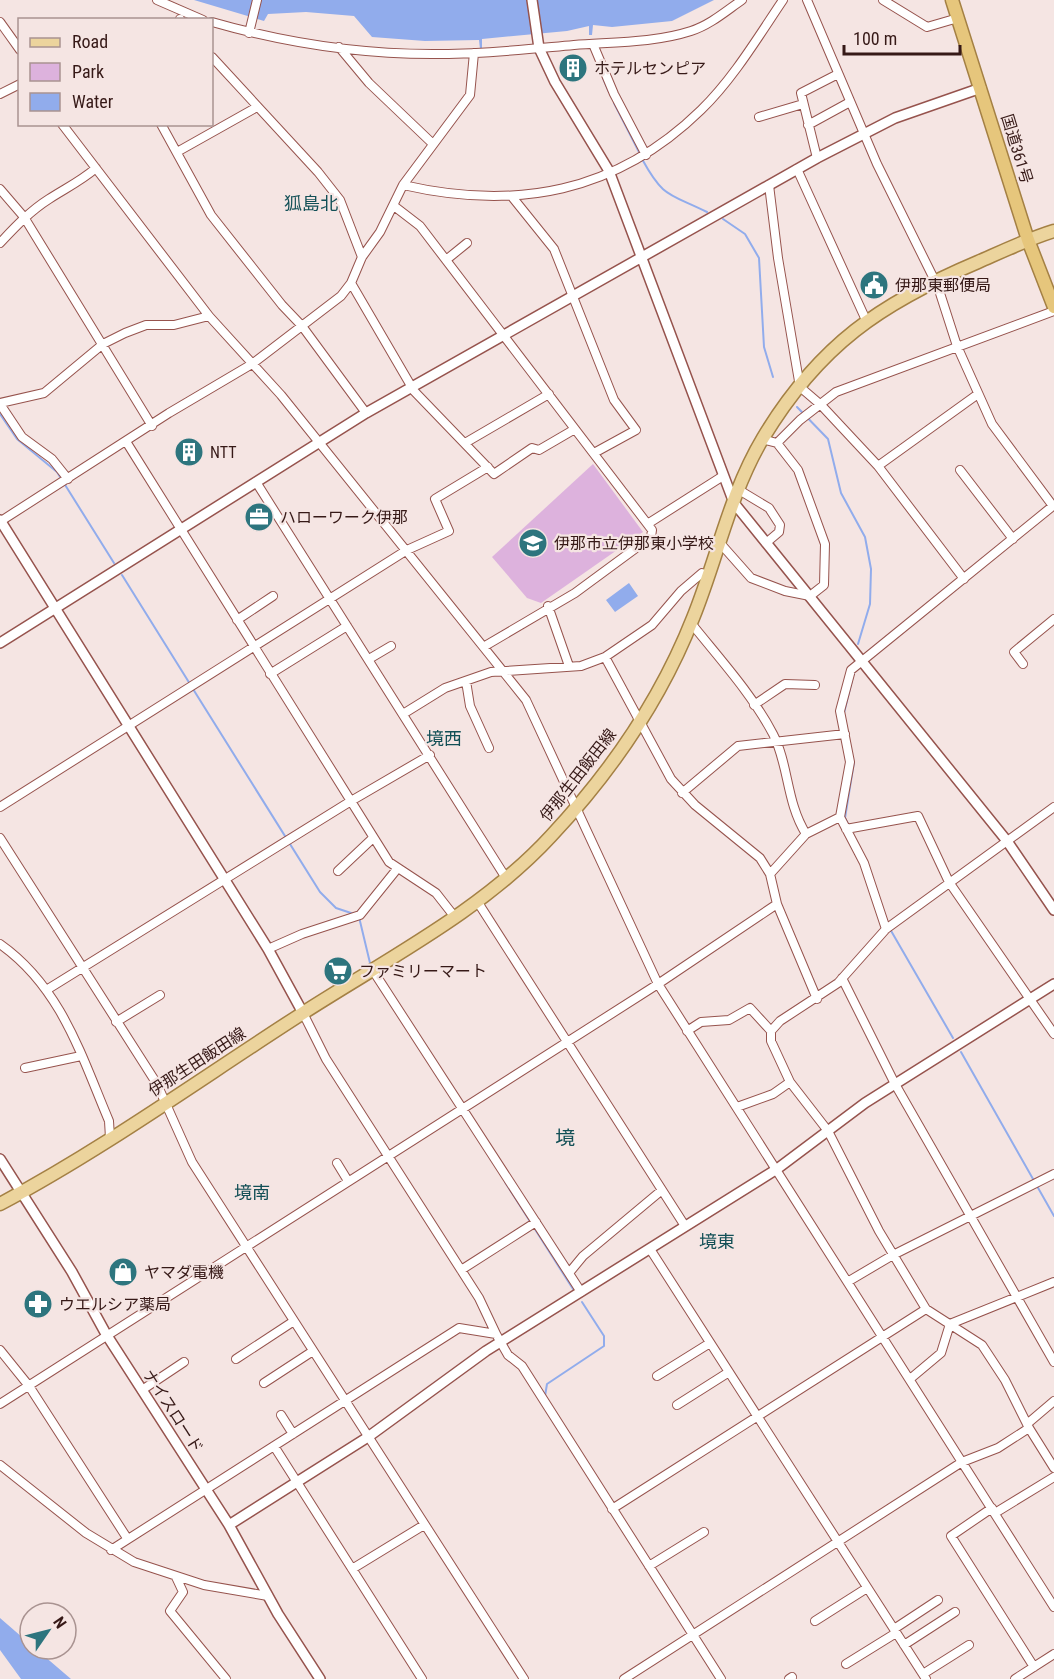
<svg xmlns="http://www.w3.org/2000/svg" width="1054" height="1679" viewBox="0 0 1054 1679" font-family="'Roboto Condensed','Noto Sans JP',sans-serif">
  <rect width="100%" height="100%" fill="#f5e5e3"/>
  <path fill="#ddb2dd" d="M593,464L643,532L541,603L527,598L492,557Z"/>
  <path fill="#91acec" d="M194,0H714L672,21L612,27L593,25L592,35H589V26L567,31L482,39V49H480L479,40L425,41L372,37L354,16L306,12L268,14L264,21Z
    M629,583L638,596L615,612L606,600Z
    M0,1618L30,1644V1649H36L71,1679H21L0,1650Z"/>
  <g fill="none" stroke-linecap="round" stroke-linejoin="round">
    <path stroke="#91acec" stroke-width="2" d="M603,78L609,92
      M614,103L640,154
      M642,159C664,199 669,193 707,212
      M723,219L745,234L759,258L764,347L773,377
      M797,407L828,439L841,493L865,537L871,569L870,604L858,644
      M0,414L17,439L57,472L114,563
      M122,575L190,684
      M193,689L320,892L336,908L354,914
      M844,713L854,672
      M849,826L845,818L854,762
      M359,917L370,963
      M890,929L953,1038
      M961,1052L1054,1216
      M505,1182L573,1289
      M545,1396L547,1384L604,1346V1336L582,1302
      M656,1570L709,1654"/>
    <g stroke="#96534d" stroke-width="10">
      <path id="minor" d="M157,0L203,20
        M807,0L877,164L938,287L957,346L992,424L1053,506
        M883,0L927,27L958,18
        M180,19V20
        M0,22L20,50
        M212,22C285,43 365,55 442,54C486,54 530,49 574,45C612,42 654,43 691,31C710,25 726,11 742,0
        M249,33L257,0
        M593,44L614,94L646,155
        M339,47L369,83L433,144
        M212,57L318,172L340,200L362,257
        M0,94L20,84
        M759,117L803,104
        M62,124L209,316L281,395L526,700L658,984L1054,1607
        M161,124L211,215L282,305L302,326L366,413
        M808,125L850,102
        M177,152L257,107
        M817,158L801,93L838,74
        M797,169L866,320
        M403,185C516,211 616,193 701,110C733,79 758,37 783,0
        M769,185L778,258L800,387L821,405L878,466L964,579
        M0,189L24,217L152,426
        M513,198L554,249L614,400L636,430L594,453
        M394,206L420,226L652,530L651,537L575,593L485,646
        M0,243C15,227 30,211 49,199C66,188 81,181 96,168
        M446,260L467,243
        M351,283L414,391L494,474L532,448L539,450L575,429
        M0,403L44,393L103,344L125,333L146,325H174L209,316
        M0,404L22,437L52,459L68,479
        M762,439L777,443L800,420L836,392L1054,311
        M127,443L389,862L436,893L454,916
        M465,443L549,394
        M878,466L978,394
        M960,470L1013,539
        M256,482L506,878
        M739,490L769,508L780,525L779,532L766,543
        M1,521L169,413L252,364L341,296L351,283L362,257L380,232L403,185L470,95L474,53
        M649,523L723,476
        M720,543L751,578L785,591L810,596L824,585L825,544L798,470L777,443
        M548,606L569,666
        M237,620L273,596
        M691,623C719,658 752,694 773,734C789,765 786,802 806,834
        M369,659L391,646
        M1023,664L1014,652L1054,619
        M270,674L347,626
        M466,681L470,706L489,748
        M754,705L785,684L815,685
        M403,714L445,688L491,672L581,666L605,657L652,625L681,591L702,573L708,576
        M682,793L738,746L845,734
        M0,807L407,550L449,531L435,499L488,467
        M846,829L918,816L949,882L1054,1034
        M0,838L157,1084L192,1162L524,1679
        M338,871L373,838
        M770,874L806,834L840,817
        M477,901L685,1226
        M777,904L817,999
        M886,929L864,863L840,817L850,762L840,711L851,670L1054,505
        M0,944C61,987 81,1055 109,1121L110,1138
        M268,949L302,934L360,915L397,869
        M372,969L581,1292
        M842,978L895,1084L1054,1362
        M48,989L351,801L430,755
        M303,1013L326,1059L479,1298L496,1334
        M116,1022L160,995
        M687,1031L701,1022L729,1020L750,1008L771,1031L780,1021L838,983L886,929L1054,807
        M771,1031V1041L790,1082L828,1131L879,1231L926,1309L982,1345L1005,1380L1029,1428L1054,1468
        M25,1068L81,1056
        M737,1107L773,1094L790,1082
        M337,1163L348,1181
        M650,1249L926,1679
        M461,1270L536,1222
        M569,1273L583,1256L662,1190
        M849,1281L893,1255L1054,1174
        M950,1324L1054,1282
        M0,1350L29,1386L127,1538
        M236,1359L294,1321
        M657,1376L710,1343
        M910,1379L941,1353L950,1324
        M264,1383L313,1351
        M142,1390L184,1362
        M0,1404L658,984L777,904L770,874L760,858L695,805L671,779L605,657
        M677,1405L729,1372
        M281,1415L293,1434
        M1027,1424L1054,1401
        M274,1446L422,1679
        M0,1465L86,1533L134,1562L204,1585L268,1596
        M992,1508L951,1536L1034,1667
        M612,1509L926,1309
        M995,1513L1054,1477
        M111,1550L459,1328L496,1334L508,1355L522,1366L721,1679
        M649,1566L704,1532
        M352,1569L424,1525
        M176,1577L183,1592L170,1611L226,1679
        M815,1621L867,1588
        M894,1629L938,1600
        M904,1645L955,1612
        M846,1664L896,1633
        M923,1674L969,1645
        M624,1679L962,1462L998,1448L1029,1428
        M789,1679L792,1677
        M1015,1679L1054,1654"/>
    </g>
    <g stroke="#96534d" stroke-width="12">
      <path id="tertiary" d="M532,0L539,48L555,82L609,171L734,503L1007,841L1054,910
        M0,520L268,949L303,1013
        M0,643L366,413L817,158L895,118L981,88
        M0,1159L72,1272L106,1334L229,1525L278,1614L320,1679
        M229,1525L368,1437L486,1351L777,1169L865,1103L1054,984"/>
    </g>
    <g stroke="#a48044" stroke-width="15">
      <path id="primary" d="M0,1204C105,1148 203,1077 303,1013C387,959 483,910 551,836C610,773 661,699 693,618C717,559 730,493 763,438C819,345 881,303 978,262C1003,251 1028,239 1054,231"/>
    </g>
    <g stroke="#a48044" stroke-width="15">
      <path id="trunk" d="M952,0L1028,240L1054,307"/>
    </g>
    <use href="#minor" stroke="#fff" stroke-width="8"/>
    <use href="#tertiary" stroke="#fff" stroke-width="9"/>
    <use href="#primary" stroke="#ecd49d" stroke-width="12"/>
    <use href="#trunk" stroke="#e6c67c" stroke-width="12"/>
  </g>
  <defs>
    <g id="building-disc" transform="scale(1.5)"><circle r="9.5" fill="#2d757e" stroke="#f5e5e3"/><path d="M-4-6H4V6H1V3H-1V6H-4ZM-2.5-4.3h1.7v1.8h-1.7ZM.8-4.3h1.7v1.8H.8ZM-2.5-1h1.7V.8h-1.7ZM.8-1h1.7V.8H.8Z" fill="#fff"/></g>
    <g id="civic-disc" transform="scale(1.5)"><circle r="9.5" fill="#2d757e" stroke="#f5e5e3"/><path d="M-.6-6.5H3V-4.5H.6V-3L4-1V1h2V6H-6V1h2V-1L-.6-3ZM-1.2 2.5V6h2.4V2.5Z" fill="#fff"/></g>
    <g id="office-disc" transform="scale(1.5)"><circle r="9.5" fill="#2d757e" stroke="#f5e5e3"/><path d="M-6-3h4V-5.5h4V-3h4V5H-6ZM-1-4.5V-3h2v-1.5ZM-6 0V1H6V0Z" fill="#fff"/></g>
    <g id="school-disc" transform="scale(1.5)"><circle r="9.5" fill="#2d757e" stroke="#f5e5e3"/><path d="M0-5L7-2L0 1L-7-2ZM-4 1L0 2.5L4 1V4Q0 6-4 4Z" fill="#fff"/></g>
    <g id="supermarket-disc" transform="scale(1.5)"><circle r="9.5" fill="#2d757e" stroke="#f5e5e3"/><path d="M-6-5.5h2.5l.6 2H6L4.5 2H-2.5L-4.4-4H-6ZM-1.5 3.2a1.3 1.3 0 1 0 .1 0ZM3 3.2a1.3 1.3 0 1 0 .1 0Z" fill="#fff"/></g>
    <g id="shop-disc" transform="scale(1.5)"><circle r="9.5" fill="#2d757e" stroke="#f5e5e3"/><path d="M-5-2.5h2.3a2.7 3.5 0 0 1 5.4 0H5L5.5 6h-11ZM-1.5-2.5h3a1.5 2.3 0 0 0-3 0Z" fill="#fff"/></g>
    <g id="pharmacy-disc" transform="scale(1.5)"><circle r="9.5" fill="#2d757e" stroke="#f5e5e3"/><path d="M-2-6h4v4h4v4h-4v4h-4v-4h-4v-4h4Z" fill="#fff"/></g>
  </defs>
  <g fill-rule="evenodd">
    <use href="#building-disc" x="573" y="68"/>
    <use href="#civic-disc" x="874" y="285"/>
    <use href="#building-disc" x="189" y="452"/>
    <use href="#office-disc" x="259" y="517"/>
    <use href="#school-disc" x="533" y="543"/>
    <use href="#supermarket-disc" x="338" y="971"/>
    <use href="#shop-disc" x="123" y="1272"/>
    <use href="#pharmacy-disc" x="38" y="1304"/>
  </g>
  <g text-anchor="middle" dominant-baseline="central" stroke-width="4.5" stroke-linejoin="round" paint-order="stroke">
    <g font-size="16" fill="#361917" stroke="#f5e5e3" text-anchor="start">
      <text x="594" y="68">ホテルセンピア</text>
      <text x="895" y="285">伊那東郵便局</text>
      <text x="210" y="452">NTT</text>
      <text x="280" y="517">ハローワーク伊那</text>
      <text x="554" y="543">伊那市立伊那東小学校</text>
      <text x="359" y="971">ファミリーマート</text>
      <text x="144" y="1272">ヤマダ電機</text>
      <text x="59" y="1304">ウエルシア薬局</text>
    </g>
    <g font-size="16" fill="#361917" stroke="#f5e5e3">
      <text transform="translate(1017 149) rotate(73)">国道361号</text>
      <text transform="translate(578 775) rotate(-52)">伊那生田飯田線</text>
      <text transform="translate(197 1062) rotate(-33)">伊那生田飯田線</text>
      <text transform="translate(173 1411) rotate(57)">ナイスロード</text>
    </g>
    <g font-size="18" fill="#124f56" stroke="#f5e5e3">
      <text x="311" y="203">狐島北</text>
      <text x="444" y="738">境西</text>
      <text x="252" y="1192">境南</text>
      <text x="717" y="1241">境東</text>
    </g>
    <g font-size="20" fill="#124f56" stroke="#f5e5e3">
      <text x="565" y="1138">境</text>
    </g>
  </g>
  <rect x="18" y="18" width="195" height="108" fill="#f5e5e3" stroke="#a99391" stroke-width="1.5"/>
  <rect x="30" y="38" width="30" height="9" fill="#ecd49d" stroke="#a99391" stroke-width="1.5"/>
  <text x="72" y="48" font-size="18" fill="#361917">Road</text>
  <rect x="30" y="63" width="30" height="18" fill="#ddb2dd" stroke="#a99391" stroke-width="1.5"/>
  <text x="72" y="78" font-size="18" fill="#361917">Park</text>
  <rect x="30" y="93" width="30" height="18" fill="#91acec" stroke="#a99391" stroke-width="1.5"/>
  <text x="72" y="108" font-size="18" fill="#361917">Water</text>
  <g transform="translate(48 1631) rotate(55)"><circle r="28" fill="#f5e5e3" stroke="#a99391" stroke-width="1.5"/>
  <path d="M0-4.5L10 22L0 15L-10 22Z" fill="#2d757e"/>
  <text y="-9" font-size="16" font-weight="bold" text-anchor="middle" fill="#361917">N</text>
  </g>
  <path d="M844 45v9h116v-9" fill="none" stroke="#361917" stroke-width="3"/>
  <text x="853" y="45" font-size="18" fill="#361917" stroke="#f5e5e3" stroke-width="4.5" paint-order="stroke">100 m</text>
</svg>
